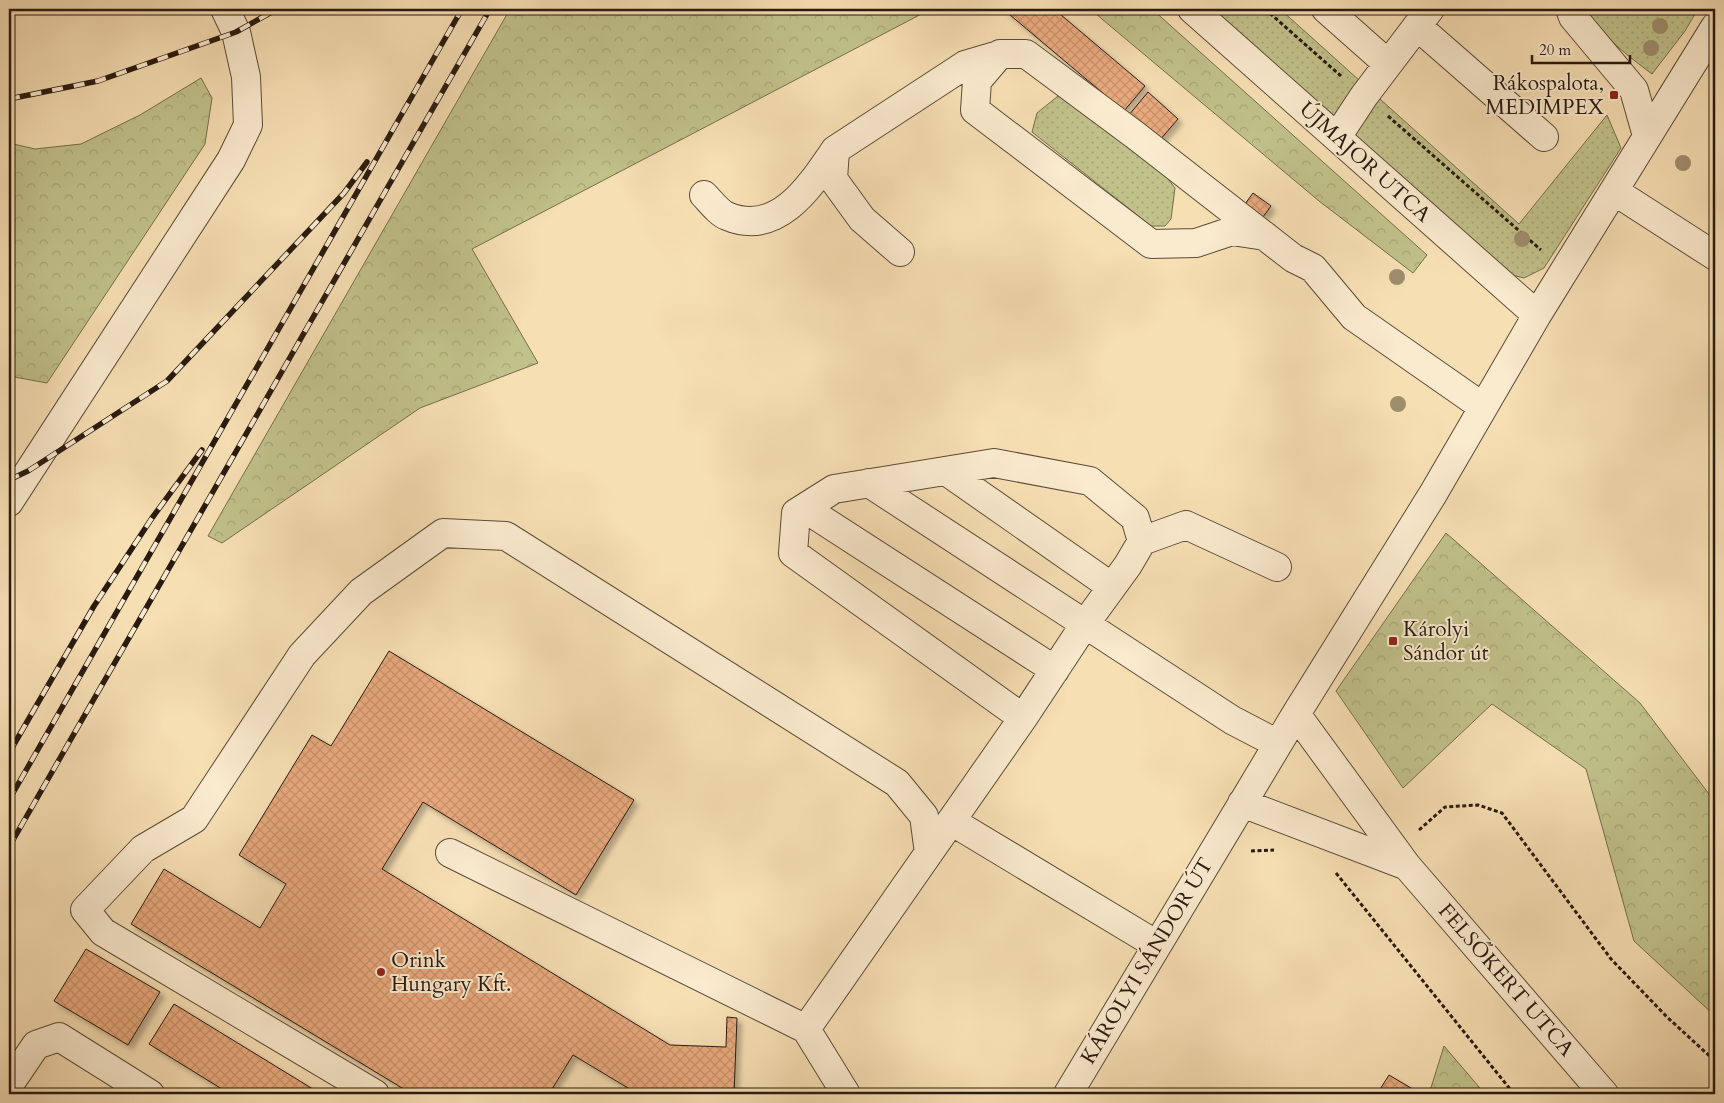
<svg xmlns="http://www.w3.org/2000/svg" width="1724" height="1103" viewBox="0 0 1724 1103" font-family="Cardo,serif">
  <defs>
    <pattern id="grass-dots" width="8" height="8" patternUnits="userSpaceOnUse" patternTransform="scale(1.25)"><rect width="8" height="8" fill="#c1c18a"/><path d="M2 2h.1M6 6h.1" fill="none" stroke="#a6a576" stroke-width="1.8" stroke-linecap="round"/></pattern>
    <pattern id="forest-crowns" width="20" height="18" patternUnits="userSpaceOnUse" patternTransform="scale(1.25)"><rect width="20" height="18" fill="#c1c18a"/><path d="M2 6a3 3 0 1 1 6 0M12 15a3 3 0 1 1 6 0" fill="none" stroke="#a6a576"/></pattern>
    <pattern id="building-cross-hatch" width="8" height="8" patternUnits="userSpaceOnUse" patternTransform="scale(1.25)"><rect width="8" height="8" fill="#e8a97d"/><path d="M0 0l8 8M0 8l8-8" fill="none" stroke="#c7916b"/></pattern>
    <filter id="shadow"><feDropShadow dx="4.5" dy="4.5" stdDeviation="2.5" flood-color="#0004"/></filter>
  </defs>
  <rect width="100%" height="100%" fill="#f7dfb4"/>
  <filter id="stains"><feTurbulence type="fractalNoise" baseFrequency=".004" numOctaves="4"/><feColorMatrix values="0 0 0 0 .2 0 0 0 0 .09 0 0 0 0 .02 0 0 0 .5 -.17"/></filter>
  <radialGradient id="worn" r=".72"><stop offset=".6" stop-color="#630" stop-opacity="0"/><stop offset="1" stop-color="#630" stop-opacity=".3"/></radialGradient>
  <path fill="url(#grass-dots)" stroke="#756e4c" d="M1203,9H1280L1519,224L1607,115L1621,148L1544,268L1524,278L1500,272Z
    M1586,9H1698L1685,31L1652,74C1627,55 1602,37 1586,9Z
    M1058,96C1102,117 1146,149 1175,188L1171,219L1165,226H1151L1032,132L1037,113Z"/>
  <path fill="url(#forest-crowns)" stroke="#756e4c" d="M510,9H931L472,249L538,363L420,408L222,543L208,536Z
    M1090,9H1152L1427,255L1413,273L1319,201Z
    M201,78L212,98L205,144L47,383L9,376V143L35,149L81,144L140,115Z
    M1446,533L1640,703L1715,802V1016L1634,941L1586,769L1492,704L1403,788L1336,691Z
    M1444,1046L1485,1094H1429Z"/>
  <path fill="url(#building-cross-hatch)" stroke="#291a0f" filter="url(#shadow)" d="M1003,9H1054L1145,86L1124,111Z
    M1148,92L1178,119L1159,141L1129,115Z
    M1253,193L1271,206L1263,217L1245,204Z
    M1715,598V609L1710,602Z
    M389,651L634,800L576,895L423,802L382,869L670,1045L726,1047L727,1017L737,1018L734,1094H638L573,1055L549,1094H412L131,924L164,869L260,928L286,884L239,855L312,735L331,746Z
    M86,949L160,992L128,1045L54,1001Z
    M174,1004L321,1094H230L149,1044Z
    M1389,1075L1421,1094H1377Z"/>
  <g fill="none" stroke-linecap="round" stroke-linejoin="round">
    <g stroke="#5c4b38" stroke-width="30">
      <path id="minor" d="M1192,9L1537,315
        M1326,9L1388,64
        M1570,9L1573,17L1634,90L1647,136
        M1417,26L1544,137
        M1337,137L1364,96L1430,9
        M1614,191L1715,256
        M704,195C710,201 719,213 727,216C778,238 811,185 835,150
        M1265,236L1232,231L1196,243L1151,244L975,110L977,81L1000,54H1026L1135,135L1293,258L1313,268L1354,317L1483,407
        M900,252L862,219L833,179L835,150L965,65L999,55
        M946,471L1112,587
        M869,483L1085,624L1128,565L1142,541L1186,525L1277,567
        M9,502L231,160L248,125L246,77L236,32L225,9
        M804,508L1055,670
        M1296,714L1407,866L1604,1094
        M1023,718L793,553L796,513L834,489L994,463L1090,481L1135,518L1142,541
        M1242,803L1407,866
        M951,821L1157,945
        M450,853L806,1029L1023,718L1085,624L1232,720L1278,744
        M806,1029L846,1094
        M9,1085L36,1045L59,1037L150,1094
        M375,1094L103,932L85,910L143,849L194,819L302,655L361,592L443,533L506,536L897,783L924,816L929,853
        M1068,1094L1296,714L1433,494L1537,315L1715,27"/>
    </g>
    <path stroke="#291a0f" stroke-width="3" stroke-dasharray="4 2.5" stroke-linecap="butt" d="M1265,9L1341,76
      M1388,116L1541,250
      M1419,830L1445,807L1478,805L1502,813L1611,959L1667,1017L1715,1061
      M1251,851L1274,850
      M1336,873L1514,1094"/>
    <use href="#minor" stroke="#faeace" stroke-width="28"/>
    <g stroke="#291a0f" stroke-width="5.5">
      <path id="rail" d="M9,99L98,81L236,32L277,9
        M9,480L28,471L167,381L344,193L367,162
        M9,753L94,606L152,518L202,450
        M9,800L462,9
        M9,847L490,9"/>
    </g>
    <use href="#rail" stroke="#faeace" stroke-width="4" stroke-dasharray="11" stroke-linecap="butt"/>
  </g>
  <g fill="#9f8e6e">
    <circle cx="1660" cy="26" r="8"/>
    <circle cx="1651" cy="48" r="8"/>
    <circle cx="1683" cy="163" r="8"/>
    <circle cx="1522" cy="239" r="8"/>
    <circle cx="1397" cy="277" r="8"/>
    <circle cx="1398" cy="404" r="8"/>
  </g>
  <g fill="#8f2418" stroke="#faeace" stroke-width="2">
    <rect x="1609" y="90" width="10" height="10" rx="2.5"/>
    <rect x="1388" y="636" width="10" height="10" rx="2.5"/>
    <circle cx="381" cy="972" r="5"/>
  </g>
  <g text-anchor="middle" dominant-baseline="central" stroke-width="4" stroke-linejoin="round" paint-order="stroke">
    <g font-size="21" fill="#291a0f" stroke="#faeace" text-anchor="start">
      <text x="1604" y="83" text-anchor="end">Rákospalota,<tspan x="1604" dy="24">MEDIMPEX</tspan></text>
      <text x="1403" y="629">Károlyi<tspan x="1403" dy="24">Sándor út</tspan></text>
      <text x="391" y="960">Orink<tspan x="391" dy="24">Hungary Kft.</tspan></text>
    </g>
    <g font-size="21" fill="#291a0f" stroke="#faeace">
      <text transform="translate(1365 162) rotate(42)">ÚJMAJOR UTCA</text>
      <text transform="translate(1147 961) rotate(-59)">KÁROLYI SÁNDOR ÚT</text>
      <text transform="translate(1506 980) rotate(49)">FELSŐKERT UTCA</text>
    </g>
  </g>
  <rect width="1724" height="1103" fill="none" stroke="#f7dfb4" stroke-width="30"/>
  <rect x="10" y="10" width="1704" height="1083" fill="none" stroke="#291a0f" stroke-width="2.5"/>
  <rect x="15" y="15" width="1694" height="1073" fill="none" stroke="#291a0f"/>
  <path d="M1532 55v8h98v-8" fill="none" stroke="#291a0f" stroke-width="2.5"/>
  <text x="1539" y="55" font-size="15" fill="#291a0f" stroke="#faeace" stroke-width="4" paint-order="stroke">20 m</text>
  <rect width="100%" height="100%" filter="url(#stains)"/>
  <rect width="100%" height="100%" fill="url(#worn)"/>
</svg>
